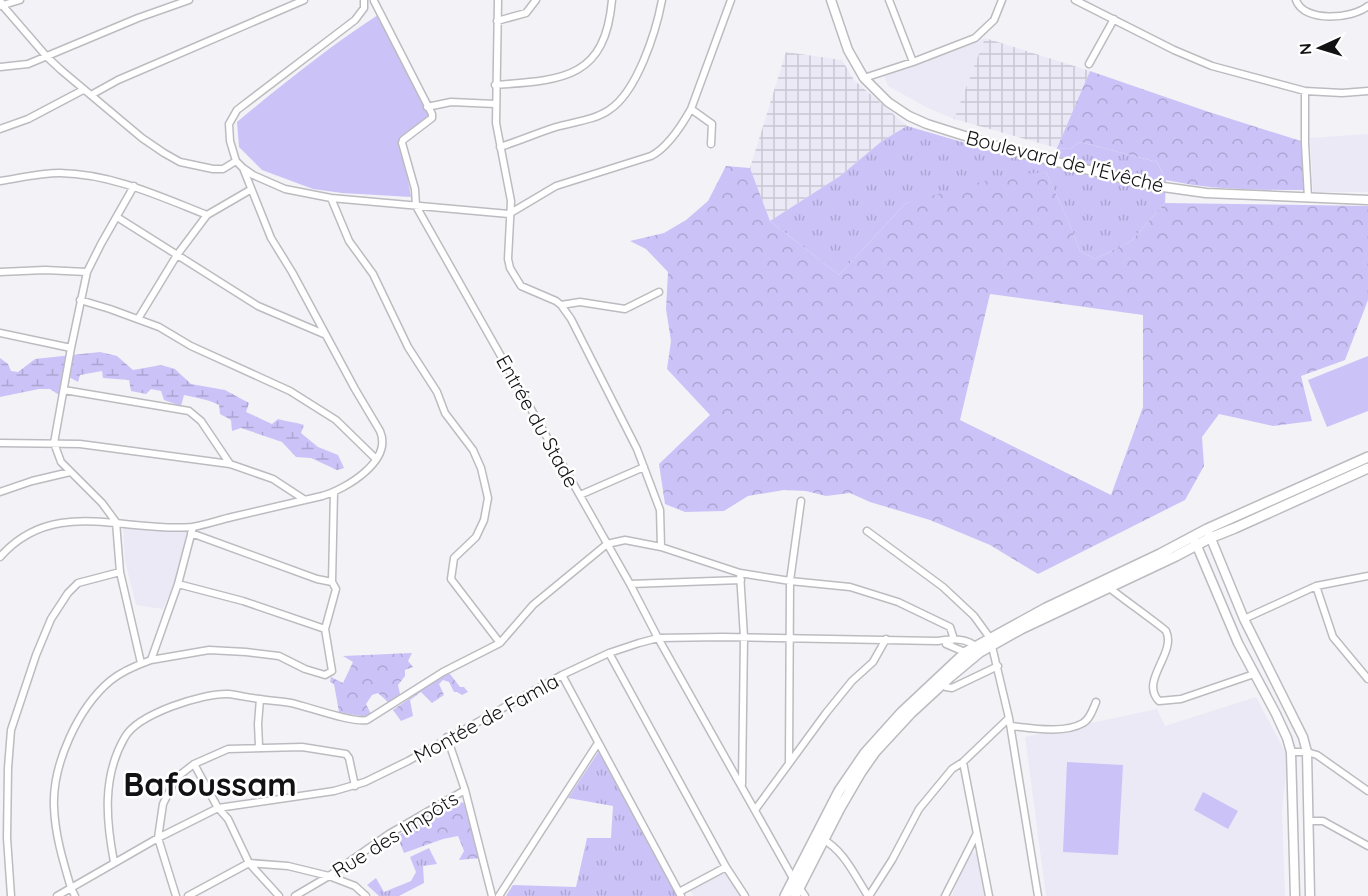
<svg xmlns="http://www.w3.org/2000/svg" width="1368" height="896" viewBox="0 0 1368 896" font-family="Quicksand,sans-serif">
  <defs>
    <pattern id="industrial-grid" width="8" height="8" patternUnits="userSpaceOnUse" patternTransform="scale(1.5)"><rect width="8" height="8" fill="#ebe9f6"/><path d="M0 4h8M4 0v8" fill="none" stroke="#c8c7d2"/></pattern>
    <pattern id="grass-tufts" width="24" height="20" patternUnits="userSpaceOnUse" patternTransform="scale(1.5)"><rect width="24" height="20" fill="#cbc3f7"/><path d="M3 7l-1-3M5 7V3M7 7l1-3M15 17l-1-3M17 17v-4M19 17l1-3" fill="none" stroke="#ada6d3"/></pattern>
    <pattern id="forest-crowns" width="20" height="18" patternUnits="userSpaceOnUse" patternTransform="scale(1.5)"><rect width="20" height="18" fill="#cbc3f7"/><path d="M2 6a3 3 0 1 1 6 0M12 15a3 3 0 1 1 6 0" fill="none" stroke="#ada6d3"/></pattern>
    <pattern id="wetland-marsh" width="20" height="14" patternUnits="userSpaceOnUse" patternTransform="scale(1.5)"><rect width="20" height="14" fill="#cbc3f7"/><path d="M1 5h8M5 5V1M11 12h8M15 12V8" fill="none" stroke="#ada6d3"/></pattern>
  </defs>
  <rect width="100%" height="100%" fill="#f3f2f7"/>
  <path fill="#ebe9f6" d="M985,38L954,119L928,108L888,86L883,74Z
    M1368,134V192H1313L1310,138Z
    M123,527L187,532L178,575L163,609L136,605L125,561Z
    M1256,697L1288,757L1282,809L1285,896H1046L1025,737L1157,709L1165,726Z
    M969,852L979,853L986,896H952Z
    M729,868L746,896H693L690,890Z"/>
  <path fill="url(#industrial-grid)" d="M985,38L1090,71L1057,148L954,119Z
    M786,52L842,60L854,80L907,126L882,141L840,176L770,221L750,168Z"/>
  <path fill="url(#grass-tufts)" d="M907,126L993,151L1051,164L1057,148L1070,149L1080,142L1157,162L1166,180L1165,203L1131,241L1095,259L1080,251L1070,225L1046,172L906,203L839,275L770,221L840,176L882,141Z
    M599,751L677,896H506L513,885L576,887L587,838H611L613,806L568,798Z
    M429,848L437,864L423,866L424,883L399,896H379L367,885L376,878L384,892L411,881L416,872L410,857Z"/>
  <path fill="url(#forest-crowns)" fill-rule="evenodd" d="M1090,71L1206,111L1304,142V190C1258,190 1211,190 1166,180L1157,162L1080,142L1070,149L1057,148Z
    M726,166L750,168L770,221L839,275L906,203L1002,176L1046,172L1070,225L1080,251L1095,259L1131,241L1165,203L1368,206V300L1345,360L1301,376L1312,421L1273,426L1219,414L1202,437L1204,466L1185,500L1038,574L990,545L930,520L870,502L850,493L826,496L806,491L784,490L748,496L724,511L685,512L665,504L659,464L710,415L667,369L671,341L666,309L668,272L646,249L630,241L664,233L686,220L708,201ZM990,294L1143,315V407L1111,495L960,420Z
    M412,653L408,661L413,667L405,670V676L398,685L400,694L390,704L378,693L372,695L366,704L372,716L367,717L339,712L334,684L330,682L331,677L343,683L353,662L343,656Z
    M446,673L450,674L460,687H464L468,692L462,695L457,692H454L449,682L443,680L439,684L444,695L432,703L421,692L410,700L413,716L401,721L393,710Z
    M457,801L464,803L481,858L459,860L464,851L458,836L443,839L404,853L397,836Z"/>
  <path fill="url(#wetland-marsh)" d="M100,352L117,356L133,370L161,365L175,369L191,384L225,390L249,403L246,412L272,424L278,419C287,422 296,422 304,425L301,433L318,447L338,455L344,468L337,470L311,458L296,457L282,442L241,428L232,431L231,420L220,414L219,405C207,399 197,398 184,395L181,406L164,400L161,391L151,389L146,394L131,391L129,380L103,378L102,371L80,375L78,382L67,376L59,395L50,389H39L0,397V358L8,364L11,371L18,372L35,359Z"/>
  <path fill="#cbc3f7" d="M381,13L431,116L403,137L402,146L411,197L342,193L313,189L262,170L239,147L237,122C284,83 330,46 381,13Z
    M1368,356V411L1327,427L1308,380Z
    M1067,762L1123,765L1118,855L1063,852Z
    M1203,792L1238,811L1228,829L1194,810Z"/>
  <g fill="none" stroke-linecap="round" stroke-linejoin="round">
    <g stroke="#bcbcc0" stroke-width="9">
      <path id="minor" d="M0,0L3,6L47,57L61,70L142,138L164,153L180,162L213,169H223L236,161
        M364,0V8L355,20L237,110L229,124L230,141L236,161L243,168L253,175L285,189L331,198L509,214L556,186L651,156C667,148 682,125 691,109L731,0
        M498,0L496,123L511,201L508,259L510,268L521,286L556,301L561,305L571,319L637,449L660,510L661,547
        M889,0L913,62
        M1075,0L1174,50L1212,66L1305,91L1342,93L1368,91
        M1296,0C1304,23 1352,19 1368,6
        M374,1L432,114V118L403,140L402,143L415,189L416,206L630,584L658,638L794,880L805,896
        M0,6L20,0
        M497,21L526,13L536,0
        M1089,64L1114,19
        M0,67L28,64L138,18L189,0
        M864,78L913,62L975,38L994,20L1002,0
        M495,85C563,80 605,79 612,0
        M1305,91V143L1308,198
        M91,95L118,80L304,0
        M427,107L451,102L495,104
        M691,109L712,124L711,144
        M0,129L28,119L83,90
        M500,147C519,141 537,133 556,127C573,122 595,120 609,110C637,92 656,32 662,0
        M0,181C20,178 40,173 60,173C112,174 159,196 207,215
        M134,186L101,244L87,272L71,348L54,443L61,462L102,503L116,522L120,572L141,663
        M331,198L349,241L373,274L408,347L437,392L445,413L473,450L481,468L488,498L484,520L476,537L454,558L451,579L500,643
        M117,217L258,306L324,334
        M0,272L45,270L87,272
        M80,300L110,309L159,327L191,346L290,391L336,420L376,459
        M561,305L580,302L625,309L659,292
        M138,319L177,255L207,215L250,190
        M0,333L71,348
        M64,390L189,411L201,421L230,464
        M0,443L80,444L230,464L273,479L305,500
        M0,492L32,481L70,472
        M580,495L644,467
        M867,531L943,587L974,616L990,638L1009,718L1038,896
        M191,533L317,579L332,582L334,492
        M0,557C54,496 124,533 192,527C205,525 219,520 232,517C262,510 292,503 322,496C346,489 393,461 380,431L355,389L292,272L271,238L243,168
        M740,573L744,637L742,784
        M630,584L741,580
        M1107,586C1115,593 1164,628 1166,631C1177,653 1139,681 1159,701L1181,699L1254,674
        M1316,586L1333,637L1368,679
        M1244,619L1316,586L1368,576
        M325,629L336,589L332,582
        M946,644L967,653
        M609,653L726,867L745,896
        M151,660L209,650L246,652L279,656L305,669L325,675L332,671L325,629L243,601L178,584
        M562,675L681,896
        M939,682L946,687L952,688L998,666
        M1011,726C1030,728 1065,734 1083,723C1090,719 1093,709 1096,702
        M447,737L465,790L492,896
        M259,746L258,724L260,699
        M1291,752H1307L1317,755L1368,791
        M963,762L989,896
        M789,763L790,581L801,501
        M194,764L218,808L228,819L249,863L279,896
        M755,810L826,713L852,681L873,662L886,639
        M1309,821H1323L1368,846
        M822,839C844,850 855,876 868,896
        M114,862C106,820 102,776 125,737C138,714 202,693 228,694C238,695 249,698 260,699C270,701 281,701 291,703C309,707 352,723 367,720L443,672L500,643L533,605L607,544L625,540L661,547L740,573L790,581L850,587L898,602L950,627L953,636L949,645
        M679,892L726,867
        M11,896L7,838L8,768L11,730L36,655L51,619L68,593L78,583L120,572
        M57,896L158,838L218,808L334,791L365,782L408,761L562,675L609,653L639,643L658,638L723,637L937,641C952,639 966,637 978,648
        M75,896L71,888C63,861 55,835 54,807C52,765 78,708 110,681C122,671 137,665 151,660L178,584L193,527
        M176,896L158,838L163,804L176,778L194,764L228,749L302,747L346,754L349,758L355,786
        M188,896L249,863L288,866L329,876L355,886L366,896
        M295,896L329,876L389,834L465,790
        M499,896L598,743
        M869,896L892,860L919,809L952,769L963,762L1009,718
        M945,896L976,835"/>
    </g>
    <g stroke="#bcbcc0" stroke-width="11">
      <path id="major" d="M831,0L848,50L864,78L888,102L909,116L927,124L1009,150L1149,185L1206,193L1368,200
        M1207,529L1244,619L1303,737L1307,752L1310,896
        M1194,539L1238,643L1276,714L1287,738L1291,752L1295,896"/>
    </g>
    <g stroke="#bcbcc0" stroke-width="12">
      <path id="highway" d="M785,896L839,791L865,753L901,713L966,652L1046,608L1160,554L1207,529L1368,457
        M795,896L840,808L861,772L875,752L911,713L950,677L980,652L1021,629L1176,556L1210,538L1235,528L1368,468"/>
    </g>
    <use href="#minor" stroke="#fff" stroke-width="6"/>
    <use href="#major" stroke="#fff" stroke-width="8"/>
    <use href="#highway" stroke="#fff" stroke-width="9"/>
  </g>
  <g text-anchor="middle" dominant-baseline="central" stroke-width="5" stroke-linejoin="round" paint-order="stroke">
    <g font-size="20" fill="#121214" stroke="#fff">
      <text transform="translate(1065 161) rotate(14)">Boulevard de l'Évêché</text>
      <text transform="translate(538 421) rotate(61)">Entrée du Stade</text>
      <text transform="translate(486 718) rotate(-29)">Montée de Famla</text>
      <text transform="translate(395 834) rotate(-32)">Rue des Impôts</text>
    </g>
    <g font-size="32" font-weight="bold" fill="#121214" stroke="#fff">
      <text x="210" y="784">Bafoussam</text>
    </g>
  </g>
  <g transform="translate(1320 48) rotate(266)" stroke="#ffffff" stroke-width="4.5" paint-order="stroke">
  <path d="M0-4.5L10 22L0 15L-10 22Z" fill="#121214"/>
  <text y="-9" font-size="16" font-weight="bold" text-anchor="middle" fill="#121214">N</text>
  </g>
</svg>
